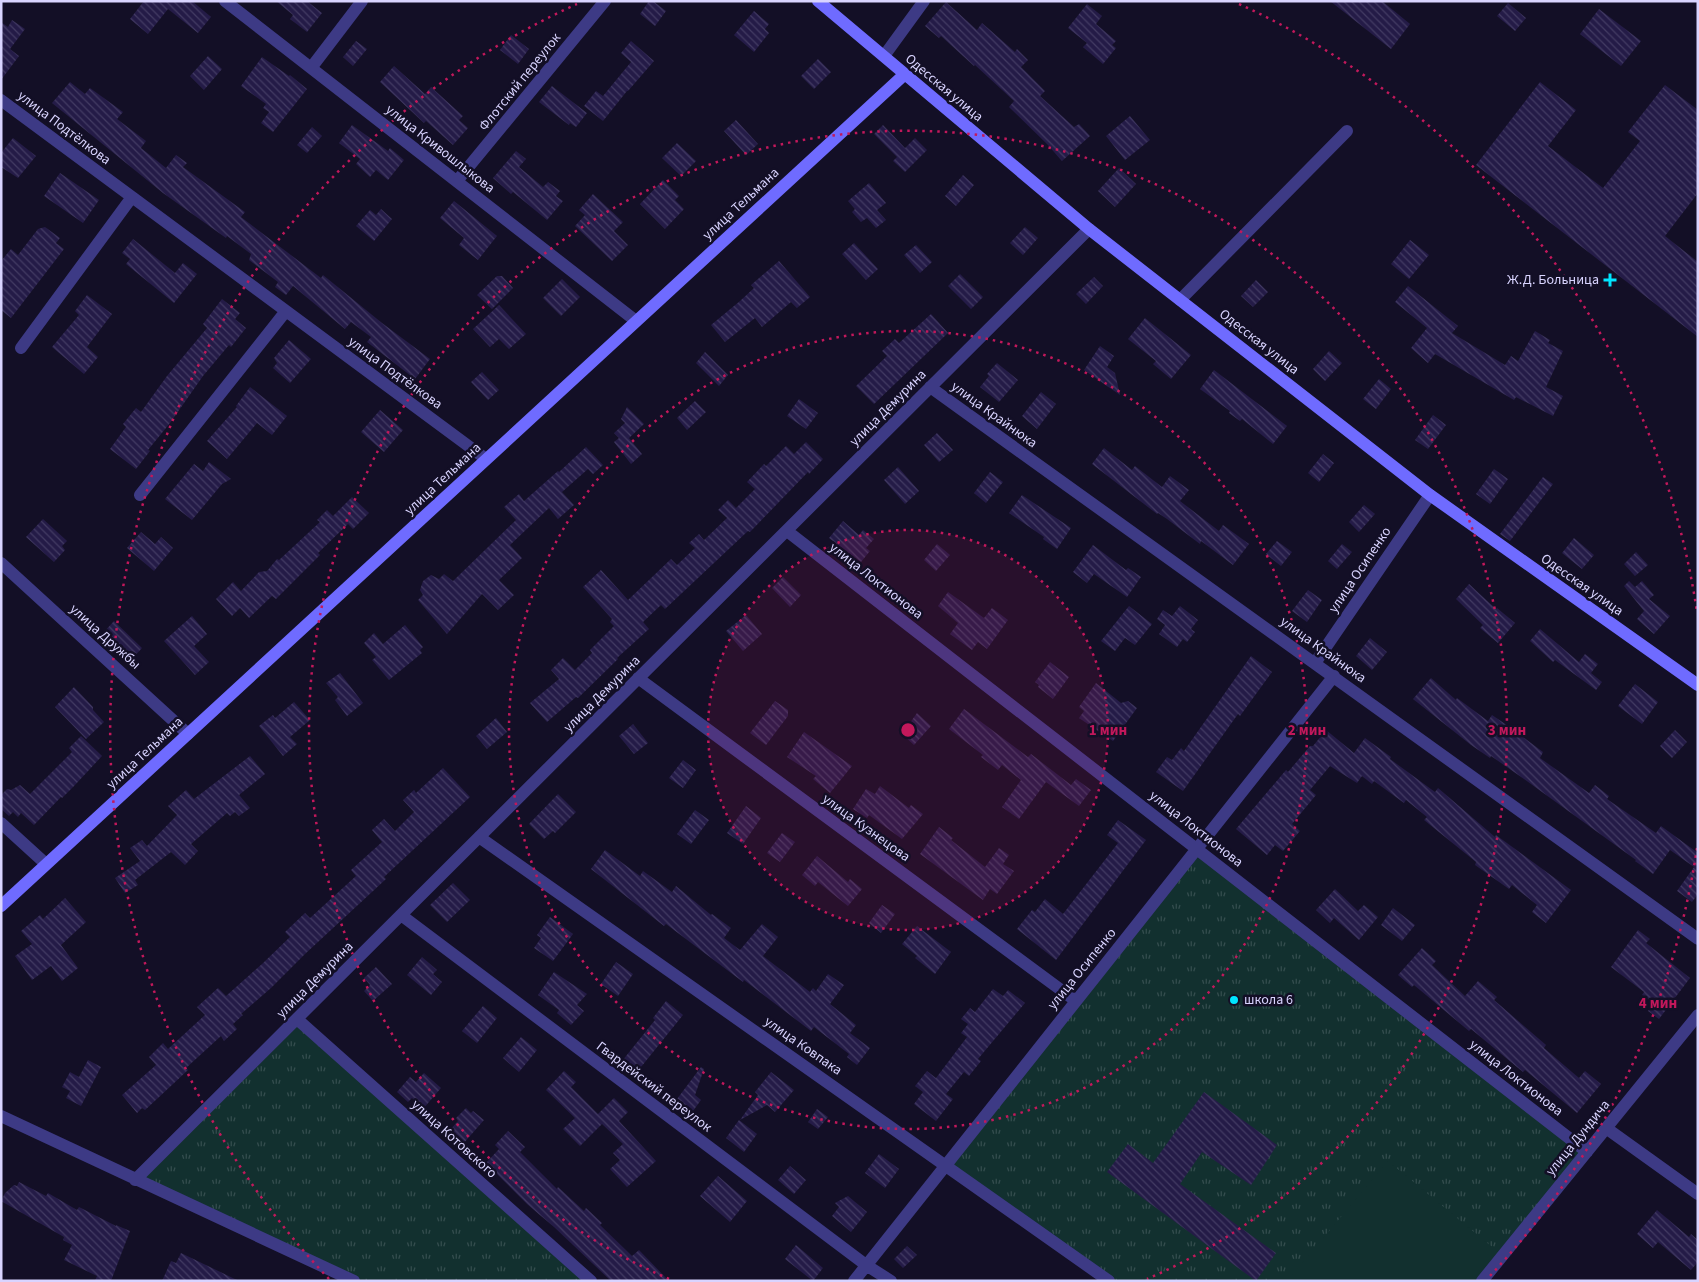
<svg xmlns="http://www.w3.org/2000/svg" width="1699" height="1282" viewBox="0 0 1699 1282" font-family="'Source Sans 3',sans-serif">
  <defs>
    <pattern id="grass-tufts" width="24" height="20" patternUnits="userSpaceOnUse" patternTransform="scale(1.25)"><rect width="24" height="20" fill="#12302f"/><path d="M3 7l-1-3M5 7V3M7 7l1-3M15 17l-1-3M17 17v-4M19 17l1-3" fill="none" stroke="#344d4e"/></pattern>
    <pattern id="building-back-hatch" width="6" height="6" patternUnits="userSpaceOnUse" patternTransform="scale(1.25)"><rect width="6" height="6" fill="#241b47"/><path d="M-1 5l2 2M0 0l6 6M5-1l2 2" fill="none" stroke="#433b63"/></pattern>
  </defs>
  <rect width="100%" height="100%" fill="#130f26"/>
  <path fill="url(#grass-tufts)" d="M1197,849L1587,1152L1482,1281H1109L946,1165Z
    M297,1019L591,1281H354L135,1180Z"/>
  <path fill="#12302f" d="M1388,1161L1503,1256L1482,1281H1287Z"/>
  <path fill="url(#building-back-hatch)" d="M144,1H192L211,17L198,33L168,9L148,34L130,19Z
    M276,1H307L322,13L307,32L290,19L293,15Z
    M649,1H653L666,11L655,26L640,14Z
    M1330,1H1382L1410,24L1391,49Z
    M946,2L977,30L982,23L1015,52L1017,49L1028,60L1021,67L1045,91L1040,96L1074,127L1079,124L1090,136L1062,161L1047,144L1009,107L1014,101L975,65L974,66L941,36L939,38L925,26Z
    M1508,3L1526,18L1515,31L1497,16Z
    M1087,4L1102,16L1096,24L1116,41L1112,45L1116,48L1103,64L1083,47L1087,43L1068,28Z
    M1599,9L1641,41L1621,66L1580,34Z
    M754,11L769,24L765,29L769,33L754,52L734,35Z
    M12,20L25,29L10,49L19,56L1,80V22L8,27Z
    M511,35L529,49L518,64L500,50Z
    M356,41L367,49L353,66L343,57Z
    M631,41L654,61L628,91H627L603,121L584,106L596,91L603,96L631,62L621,53Z
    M208,56L222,69L204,90L190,76Z
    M262,57L289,76L290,75L307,89L273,132L261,123L269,112L263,108L266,104L241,86Z
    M818,59L831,72L814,89L801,76Z
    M394,66L425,94L431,87L463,116L459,120L468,128L453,145L426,121L424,123L380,82Z
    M70,82L85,94L90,88L123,112L117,119L146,141L141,148L166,168L176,155L187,163L183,167L245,212L241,217L321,278L323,275L382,323L430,359L415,379L367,342L371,337L351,322L345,329L293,286L286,295L275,287L278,282L249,260L251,254L227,236L226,238L163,193L52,103Z
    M1540,82L1576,110L1548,146L1603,188L1640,141L1628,132L1665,85L1698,110V193L1665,236L1698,262V337L1476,165Z
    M552,86L587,113L576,127L570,123L569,125L539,102Z
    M1130,116L1150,140L1125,160L1106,136Z
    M736,120L758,144L746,155L724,131Z
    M352,125L388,151L390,148L404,160L388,180L376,170L370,177L356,164L360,159L339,143Z
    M883,125L905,148L915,138L927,150L905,172L893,161L897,157L874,134Z
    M312,127L322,136L307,153L297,145Z
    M13,138L36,156L18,178L1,167V153Z
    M677,143L696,161L681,176L662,158Z
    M516,151L526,159L519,167L543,187L548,182L560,191L556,196L563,201L547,220L513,192L511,194L493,178Z
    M1119,168L1136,184L1115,207L1098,191Z
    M60,173L99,200L83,223L44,196Z
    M963,175L974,185L956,206L945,196Z
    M663,180L679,196L675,200L684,209L665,229L640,204Z
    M869,183L886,203L877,210L886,220L876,228L867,218L861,222L852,212L855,209L848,201Z
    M593,194L623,222L614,231L628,245L612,261L575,226L585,215L579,210Z
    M454,201L497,236L478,260L459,245L464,238L440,218Z
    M381,209L392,219L374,241L356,226L370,210L376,215Z
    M45,227L60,238L56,243L64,249L11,318L1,310V261L11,249L18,255L38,229Z
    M1025,227L1038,238L1023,255L1010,243Z
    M133,239L175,273L183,263L197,274L174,303L126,264L130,259L122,253Z
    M1410,240L1429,255L1409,279L1391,264Z
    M854,243L878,269L866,280L842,254Z
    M916,245L932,262L920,273L904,255Z
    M779,261L810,297L797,308L791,302L762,327L755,318L725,342L711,325L740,301L754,288L751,285Z
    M960,274L983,297L971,309L948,286Z
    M497,276H502L513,288L492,309L477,295Z
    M1094,277L1103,286L1086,304L1076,294Z
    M562,279L580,297L561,316L543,298Z
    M1256,280L1268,292L1253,307L1241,296Z
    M1408,286L1458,326L1452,333L1505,365L1511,356L1518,361L1535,331L1550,340L1548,343L1563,351L1546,387L1563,396L1553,416L1516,397L1514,400L1435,354L1428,363L1411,348L1427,328L1395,302Z
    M87,295L112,314L87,347L98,357L84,374L52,347L79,315L75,311Z
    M222,299L240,313L235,319L246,328L231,347L229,345L203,376L170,423L148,450L150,451L136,469L110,449L126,427L123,424L136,408L141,412L167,376L207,328L203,324Z
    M499,305L526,334L509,349L499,339L490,347L473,329Z
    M931,314L948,333L874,404L856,386L887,356L882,351L895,339L899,343Z
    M1145,318L1191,355L1171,379L1153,364L1156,361L1128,339Z
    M289,340L311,359L290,383L273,368L277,363L274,358Z
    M1100,346L1114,356L1107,367L1115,373L1120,395L1084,370Z
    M1329,351L1342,363L1325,381L1313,369Z
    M705,352L728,375L719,386L696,363Z
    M997,363L1018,380L999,402L980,387L989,376L987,374Z
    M1214,370L1287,426L1273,444L1242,419L1240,421L1229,413L1230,411L1200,389Z
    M482,372L499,390L488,400L471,382Z
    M1379,379L1391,389L1376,409L1363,399Z
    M250,387L287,416L272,435L257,423L227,459L207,441L237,407L236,406Z
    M1041,392L1056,404L1037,429L1022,416Z
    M799,399L818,413L806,429L787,416Z
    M695,401L706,412L687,430L677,418Z
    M627,407L644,424L629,438L642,454L631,464L614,442L619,438L614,433L625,423L621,419Z
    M380,410L403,430L384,452L361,432Z
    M1433,415L1446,425L1428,449L1415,440Z
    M937,433L953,450L939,462L924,445Z
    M806,442L823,459L809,474L808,472L750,532L748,531L665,609L661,605L643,622L649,629L617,658L618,659L578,698L576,697L547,722L530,703L559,679L551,670L563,658L575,670L592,653L590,650L614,626L610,622L612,619L583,587L601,570L628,600L671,559L677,565L695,548L689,543L699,534L704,540L727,518L718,510L728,500L736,508L755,489L747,482L764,464L766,466L786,446L794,454Z
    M586,447L603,465L593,474L588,469L562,492L574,505L558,519L549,508L510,545L522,558L499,580L514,595L498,610L482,594L447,634L418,600L423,595L420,590L423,581L431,575L439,579L444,574L453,581L516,520L504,507L519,494L524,501L558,471L559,472Z
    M1104,448L1132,470L1135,466L1162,487L1170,476L1189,490L1180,501L1219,531L1223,525L1249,544L1233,565L1201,541L1200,544L1167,519L1158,513L1157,514L1092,464Z
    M1323,454L1334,463L1319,482L1308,473Z
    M209,462L231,479L222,484L192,520L165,499L194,464L203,471Z
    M898,467L919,491L905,504L884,480Z
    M1494,469L1508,479L1490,504L1476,494Z
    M990,472L1003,482L986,503L974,493Z
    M1543,477L1553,484L1510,541L1500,534Z
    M1022,495L1071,528L1057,549L1043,539L1044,537L1009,513Z
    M352,497L369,513L353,529L348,524L318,553L320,555L276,599L272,596L249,618L240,608L232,616L216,599L233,582L241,591L259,572L267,571L277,559L279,560L320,522L317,520L327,510L333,516Z
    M1364,505L1375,514L1359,532L1349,522Z
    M43,519L67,541L62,546L65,550L54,562L26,537Z
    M843,521L859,535L863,530L874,539L866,548L870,551L861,562L829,538Z
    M141,532L155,544L161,537L173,548L154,571L127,548Z
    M1574,538L1594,555L1582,569L1562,553Z
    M1277,541L1292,552L1281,566L1266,554Z
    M937,544L950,555L936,571L924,560Z
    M1342,544L1352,552L1337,569L1328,561Z
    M1093,545L1126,570L1128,568L1141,577L1127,597L1094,574L1087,583L1073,572Z
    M1636,552L1648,565L1635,576L1624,564Z
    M783,577L801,595L790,607L772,588Z
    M1629,581L1635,587L1642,581L1654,595L1649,599L1670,616L1654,634L1637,619L1644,611L1624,586Z
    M1469,584L1496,609L1497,608L1515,623L1498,643L1480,628L1483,625L1456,599Z
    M1308,590L1322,600L1307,622L1292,611Z
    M948,592L984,618L992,608L1008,620L987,649L978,642L972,650L950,634L958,623L938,606Z
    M1129,606L1152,624L1135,645L1125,638L1115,651L1101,641Z
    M1180,606L1198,620L1191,629L1195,632L1187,642L1183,639L1177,647L1159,634L1165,625L1157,619L1163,610L1172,616Z
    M746,615L762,634L743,651L726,631Z
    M192,616L207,634L194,646L209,662L195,675L164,641Z
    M114,621L142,648L131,660L103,633Z
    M405,625L423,647L420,650L422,653L389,680L372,660L376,657L364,643L374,633L383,644Z
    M1540,629L1579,662L1585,654L1598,664L1591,673L1602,682L1596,690L1555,660L1553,662L1530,641Z
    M1370,638L1387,652L1372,670L1356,656Z
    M1251,656L1272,672L1240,716L1238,714L1183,791L1156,772L1167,757L1172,760L1181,748L1184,751Z
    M1050,662L1069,677L1053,699L1038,687L1039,685L1035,682Z
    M340,673L363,703L347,716L335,700L338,697L326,683Z
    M1431,678L1456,700L1457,698L1488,721L1492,715L1511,728L1543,752L1540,758L1589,793L1595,785L1609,796L1607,799L1656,833L1661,826L1698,853V894L1692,902L1677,891L1694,867L1670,850L1653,874L1635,861L1636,860L1524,779L1491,756L1490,758L1471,745L1413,699Z
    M1096,683L1121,703L1128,701L1137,708L1113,741L1079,718L1084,711L1079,707Z
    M1635,684L1658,702L1642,724L1618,706Z
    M74,687L93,707V710L104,722L86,739L55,707Z
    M775,701L788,710V716L766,745L750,733Z
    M294,702L310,720L290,737L297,744L283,756L259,726L273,715L275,718Z
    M964,709L1028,757L1031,754L1071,785L1076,779L1091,790L1079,806L1046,782L1019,819L1002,807L1021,780L1002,765L998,770L981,757L983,755L949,729Z
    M917,713L931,726L914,745L902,734Z
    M496,718L507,732L487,749L476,736Z
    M633,724L648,743L634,754L619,736Z
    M1326,730L1354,753L1365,738L1391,757L1390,759L1435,792L1438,788L1495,837L1496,835L1571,890L1546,923L1532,912L1537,905L1512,885L1509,889L1475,865L1476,862L1424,820L1427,817L1406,800L1404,803L1374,781L1372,784L1362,776L1357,783L1330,766L1310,790L1316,795L1292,824L1300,831L1283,851L1275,845L1267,855L1236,829L1286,770L1288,772L1310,746H1313Z
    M1675,730L1687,742L1672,758L1660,746Z
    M804,732L852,766L830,793L813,779L816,776L787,757Z
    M81,736L102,756L75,785L62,798L61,797L34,825L21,813L18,817L13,812L9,816L1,809V795L7,789L11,790L20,785L30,794L72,752L69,748Z
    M250,756L265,774L239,795L250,808L239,816L235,812L230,816L227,813L191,844L198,851L185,865L171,852L135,880L138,885L125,893L115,878L140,861L130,848L142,840L147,846L177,815L168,806L186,790L194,799Z
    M683,760L696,770L683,788L669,778Z
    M443,768L470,797L413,850L384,877L386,879L305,954L271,988L241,1014L243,1015L233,1024L237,1029L224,1041L221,1036L186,1068L188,1070L158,1098L145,1110L142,1108L137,1113L122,1095L156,1065L149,1057L163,1043L168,1049L205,1015L197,1007L218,988L226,996L262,964L290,937L285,932L305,913L310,918L356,876L351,870L382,842L372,830L384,819L395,831L414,812L403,800L414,790L416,793Z
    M880,786L909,808L911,805L923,814L902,839L869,815L867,818L853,809L866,789L875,794Z
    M558,794L576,812L555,833L553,831L544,839L529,824Z
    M746,806L761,818L743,844L727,833Z
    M695,810L709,820L691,844L677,834Z
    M1118,820L1146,840L1056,960L1017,929L1032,910L1035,912L1045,899L1063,914L1118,843L1107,835Z
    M939,827L953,838L951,840L985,867L999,848L1009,855L1003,864L1014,871L997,894L990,889L983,900L920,854Z
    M782,833L795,842L780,862L767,853Z
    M605,850L640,876L643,871L672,892L676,886L711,915L712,914L731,928L724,938L740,950L762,924L778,937L763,956L810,992L813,988L816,991L828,974L844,985L830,1004L856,1025L850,1033L870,1048L857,1065L847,1057L849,1054L814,1027L811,1031L744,980L743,982L666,924L664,926L591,869Z
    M817,856L848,882L850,879L862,889L848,906L818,882L815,886L802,875Z
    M453,883L470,900L447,922L430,905Z
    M1335,889L1358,911L1364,905L1378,917L1359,940L1334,918L1330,923L1316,910Z
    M65,898L86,922L61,945L78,968L62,981L51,966L32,980L15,956L32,944L21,931L40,915L43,919Z
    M882,905L895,914L881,933L869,923Z
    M1393,908L1415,925L1402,941L1381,925Z
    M550,917L573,934L553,961L534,948L541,938L537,935Z
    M917,926L951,952L935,974L915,958L917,956L902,944Z
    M1638,930L1650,939L1646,943L1690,978L1659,1019L1648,1011L1654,1003L1642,995L1644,992L1611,967Z
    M1422,948L1436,961L1432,965L1465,996L1478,981L1497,997L1494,1000L1546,1045L1544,1048L1579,1078L1585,1071L1601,1084L1577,1113L1525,1070L1523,1072L1471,1029L1469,1031L1414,985L1412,987L1398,975Z
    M422,957L437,970L433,974L442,982L431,995L407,975Z
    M616,962L633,974L618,996L601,984Z
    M376,967L392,984L373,1001L364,991L370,985L364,978Z
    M554,972L587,994L577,1005L584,1011L571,1025L557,1013L559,1010L538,995Z
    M993,989L1003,996L1008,990L1025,1003L978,1059L981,1061L969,1076L964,1072L946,1094L953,1099L936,1121L914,1104L923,1092L915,1086L927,1071L936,1078L967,1037L961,1033L968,1024L961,1019L970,1008L975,1012Z
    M666,1001L683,1015L637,1072L622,1061L655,1020L653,1018Z
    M483,1006L497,1018L477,1043L462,1031Z
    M521,1037L537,1050L519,1072L503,1058Z
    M88,1060L101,1067L81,1106L66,1098L70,1091L62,1087L70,1072L79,1077Z
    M701,1067L704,1069L695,1095L701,1100L693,1111L677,1099Z
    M564,1071L576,1082L571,1087L598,1114L614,1098L628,1112L619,1121L656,1161L627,1187L610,1169L620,1160L613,1153L623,1144L602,1124L580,1146L563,1129L575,1118L546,1090Z
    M771,1072L794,1090L775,1112L767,1105L740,1120L758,1095L755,1092Z
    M424,1073L441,1088L423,1109L412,1098L408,1102L397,1092L410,1077L416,1082Z
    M1204,1092L1277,1145L1251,1185L1202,1152L1180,1184L1276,1253L1256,1281L1107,1172L1128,1144L1153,1163Z
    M466,1108L471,1113L473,1111L484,1120L463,1144L449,1131L458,1121L456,1118Z
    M817,1109L828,1117L818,1129L808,1122Z
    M739,1120L757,1134L744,1152L726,1138Z
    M508,1131L525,1147L520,1152L557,1189L558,1187L584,1211L586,1208L602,1223L600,1225L632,1256L639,1250L669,1281H611L554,1227L527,1204L486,1163L499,1149L495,1145Z
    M879,1154L899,1169L885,1188L865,1173Z
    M790,1166L806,1180L794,1194L778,1180Z
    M718,1176L747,1201L730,1222L700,1196Z
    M19,1182L46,1196L48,1193L77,1210L79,1207L116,1226V1225L130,1231L111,1281H95L97,1276L64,1260L72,1245L63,1240L64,1237L1,1201L5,1193L14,1185L17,1186Z
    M848,1196L867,1212L851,1232L832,1216L839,1207L835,1203Z
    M1657,1210L1689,1237L1691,1234L1698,1240V1262L1691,1270L1658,1242L1653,1248L1637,1234Z
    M796,1245L823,1268L813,1281L785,1259Z
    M907,1246L917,1255L903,1268L894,1259Z
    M181,1253L239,1281H162L171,1261L176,1263Z"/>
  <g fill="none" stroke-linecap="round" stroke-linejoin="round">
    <path stroke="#3d3a85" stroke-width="12" d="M225,1L636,321
      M884,56L924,1
      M311,68L362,1
      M1,100L486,459
      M457,181L605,1
      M1180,300L1347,131
      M21,348L132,197
      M930,387L1698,939
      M140,495L286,311
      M787,531L1587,1152
      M1,563L188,734
      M1315,663L1430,495
      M638,678L1076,1001
      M1,823L46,864
      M479,837L1109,1281
      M401,915L866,1265L891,1281
      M297,1019L591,1281
      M1,1116L354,1281
      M1606,1128L1698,1194
      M135,1180L1089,229
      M854,1281L1334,676
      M1482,1281L1698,1015"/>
    <path stroke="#6f6bff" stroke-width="12" d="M818,1L1089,229L1430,495L1698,685
      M1,906L905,74"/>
  </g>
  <circle cx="908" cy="730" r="200" fill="#c2185b" fill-opacity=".12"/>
  <g fill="none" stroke="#c2185b" stroke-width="2.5" stroke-dasharray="2.5 5">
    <circle cx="908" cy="730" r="200"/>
    <circle cx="908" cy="730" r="399"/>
    <path d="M669 1279A599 599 0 1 1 1147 1279"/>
    <path d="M1697 848A798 798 0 0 1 1487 1279M329 1279A798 798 0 0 1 577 4M1239 4A798 798 0 0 1 1697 612"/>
  </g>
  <g fill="#00e5ff" stroke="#130f26" stroke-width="2">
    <path d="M1607.5 272.5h5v5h5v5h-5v5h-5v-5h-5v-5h5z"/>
    <circle cx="1234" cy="1000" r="5"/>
  </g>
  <g text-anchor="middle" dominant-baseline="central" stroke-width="5" stroke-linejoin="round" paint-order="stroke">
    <g font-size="14" fill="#d9d4ff" stroke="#130f26">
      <text transform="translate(520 82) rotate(-51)">Флотский переулок</text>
      <text transform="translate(944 88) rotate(40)">Одесская улица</text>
      <text transform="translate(64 128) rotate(37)">улица Подтёлкова</text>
      <text transform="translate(440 149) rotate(38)">улица Кривошлыкова</text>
      <text transform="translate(741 204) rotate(-43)">улица Тельмана</text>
      <text transform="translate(1259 342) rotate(38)">Одесская улица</text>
      <text transform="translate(395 373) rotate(36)">улица Подтёлкова</text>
      <text transform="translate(888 408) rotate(-45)">улица Демурина</text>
      <text transform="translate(994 415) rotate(36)">улица Крайнюка</text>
      <text transform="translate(443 479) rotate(-43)">улица Тельмана</text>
      <text transform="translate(1360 570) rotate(-56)">улица Осипенко</text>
      <text transform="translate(876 581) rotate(38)">улица Локтионова</text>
      <text transform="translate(1582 585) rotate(35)">Одесская улица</text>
      <text transform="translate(105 637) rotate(42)">улица Дружбы</text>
      <text transform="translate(1323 650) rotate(36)">улица Крайнюка</text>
      <text transform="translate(602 694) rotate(-45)">улица Демурина</text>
      <text transform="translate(145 753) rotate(-43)">улица Тельмана</text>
      <text transform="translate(866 828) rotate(36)">улица Кузнецова</text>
      <text transform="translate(1196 829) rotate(38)">улица Локтионова</text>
      <text transform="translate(1082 969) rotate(-51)">улица Осипенко</text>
      <text transform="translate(315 980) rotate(-45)">улица Демурина</text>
      <text transform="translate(803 1046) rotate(35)">улица Ковпака</text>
      <text transform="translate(1516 1078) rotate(38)">улица Локтионова</text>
      <text transform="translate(654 1087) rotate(37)">Гвардейский переулок</text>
      <text transform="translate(1578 1138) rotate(-51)">улица Дундича</text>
      <text transform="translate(454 1139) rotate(42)">улица Котовского</text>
    </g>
    <g font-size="14" fill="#d9d4ff" stroke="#130f26" text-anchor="end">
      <text x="1599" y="280">Ж.Д. Больница</text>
      <text x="1244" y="1000" text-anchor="start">школа 6</text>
    </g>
  </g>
  <circle cx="908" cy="730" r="8" fill="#c2185b" stroke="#130f26" stroke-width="2.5"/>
  <g font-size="15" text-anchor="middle" font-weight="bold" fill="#c2185b" stroke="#130f26" stroke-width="5" stroke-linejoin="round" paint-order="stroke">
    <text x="1108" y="735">1 мин</text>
    <text x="1307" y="735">2 мин</text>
    <text x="1507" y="735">3 мин</text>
    <text x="1658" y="1008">4 мин</text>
  </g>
  <rect width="1699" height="1282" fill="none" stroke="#d9d4ff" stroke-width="5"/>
</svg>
